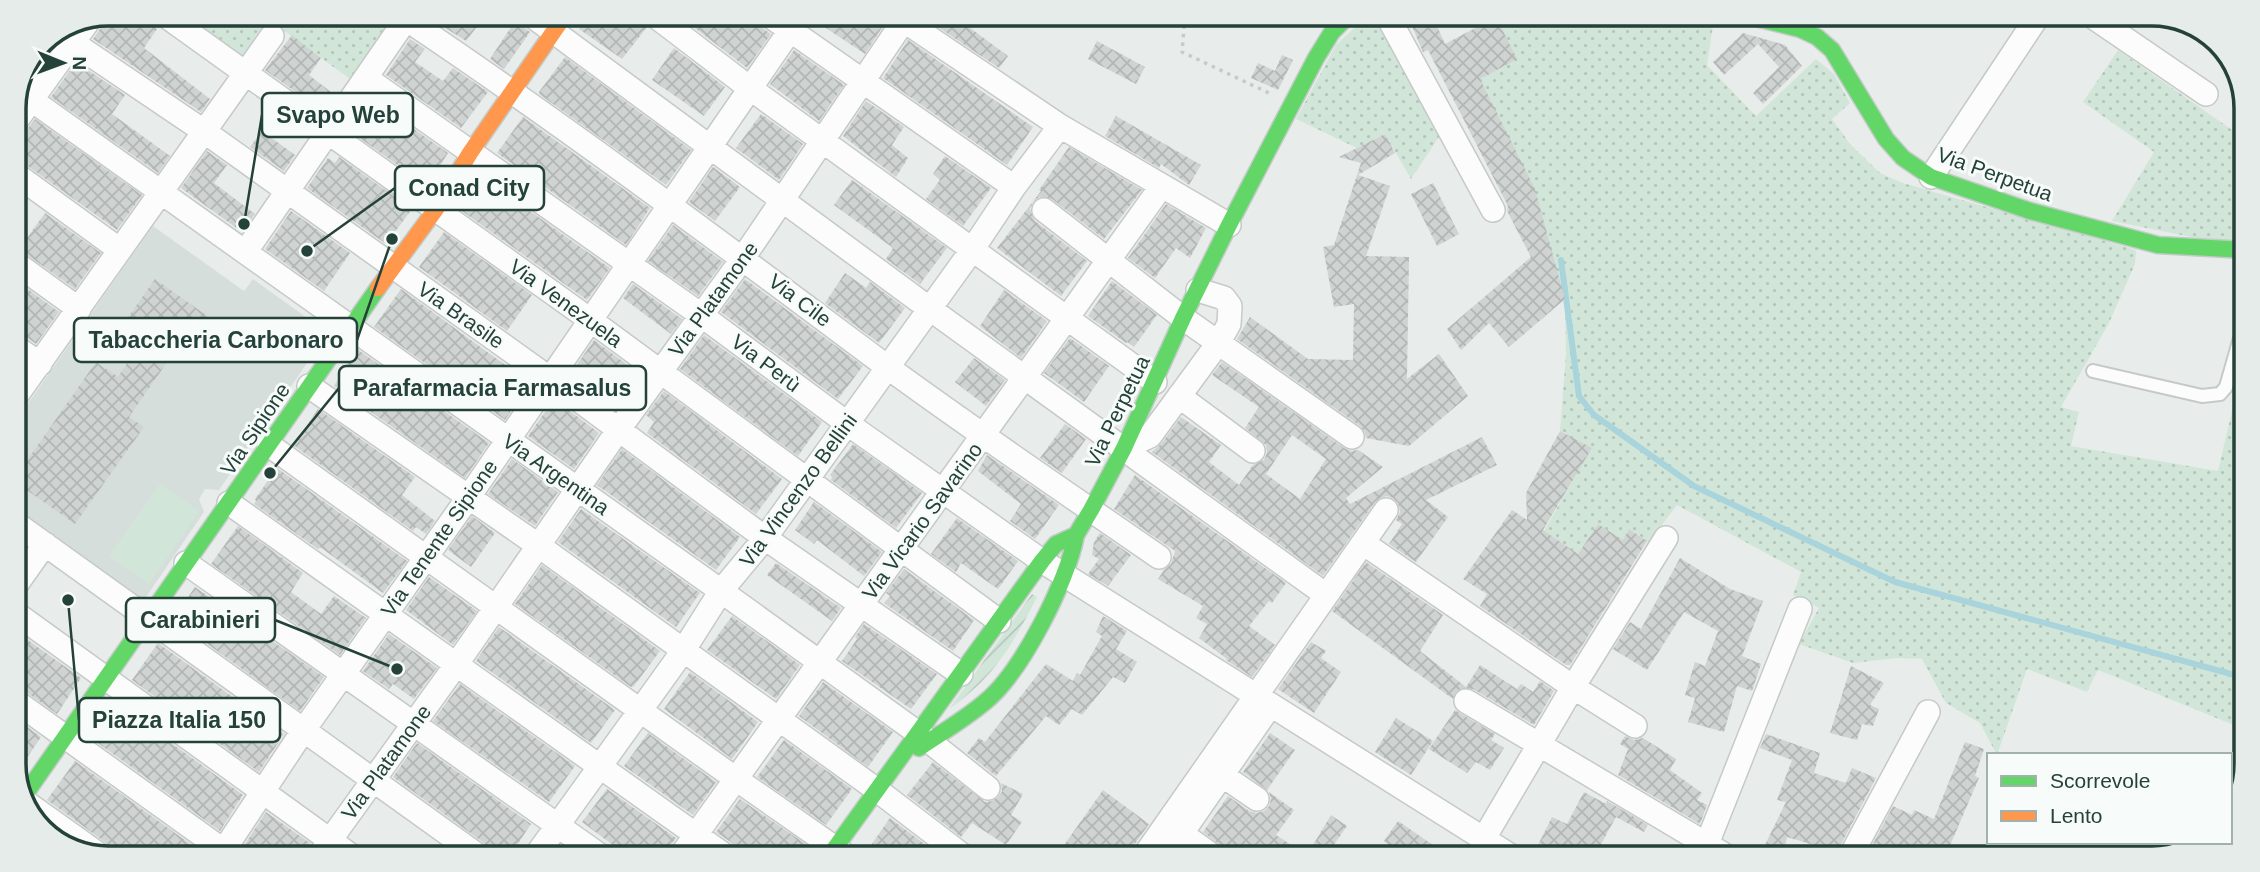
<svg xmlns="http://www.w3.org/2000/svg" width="2260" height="872" viewBox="0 0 2260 872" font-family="Arial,sans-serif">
  <defs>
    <pattern id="grass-dots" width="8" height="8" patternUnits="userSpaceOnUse" patternTransform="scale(1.75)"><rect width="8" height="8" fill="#d1e6d8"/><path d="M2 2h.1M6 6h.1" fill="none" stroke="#b3c6ba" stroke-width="1.8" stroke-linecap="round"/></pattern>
    <pattern id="garden-furrows" width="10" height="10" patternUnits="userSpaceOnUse" patternTransform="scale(1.75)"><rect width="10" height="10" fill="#d1e6d8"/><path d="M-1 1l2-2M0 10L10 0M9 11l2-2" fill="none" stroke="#b3c6ba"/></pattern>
    <pattern id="building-cross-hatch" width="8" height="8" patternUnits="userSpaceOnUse" patternTransform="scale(1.75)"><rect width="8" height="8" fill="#cfd4d2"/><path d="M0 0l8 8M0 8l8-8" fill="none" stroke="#b2b7b5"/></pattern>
  </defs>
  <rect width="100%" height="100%" fill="#e8edeb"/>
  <path fill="#d6dedb" d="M153,226L244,291L253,279L328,333L219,490L205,489L199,499L204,512L142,603L14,506V423Z"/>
  <path fill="url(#grass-dots)" d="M184,14L395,15L350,79L268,19L243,55Z
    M1496,17L1714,19L1707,65L1756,116L1816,59L1834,74L1850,103L1832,119L1850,144L1880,173L1903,183L2136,250L2135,264L2109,323L2061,407L2079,412L2071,446L2218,471L2232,411L2244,419L2241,728L2098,670L2087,692L2027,669L1997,755L1980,723L1946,703L1922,659L1897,658L1853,663L1799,644L1819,608L1793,595L1801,572L1677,505L1649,542L1629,529L1623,540L1598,524L1578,554L1544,531L1591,448L1560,431L1566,354L1565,299L1536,194L1480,79Z
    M1364,19L1384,27L1439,137L1411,179L1385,134L1373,140L1361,150L1296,119L1336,45Z
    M2118,50L2245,139V241L2206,240L2112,221L2154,152L2083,102Z"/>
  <path fill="url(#garden-furrows)" d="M1032,594L1037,597C1012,646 994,677 949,709Z"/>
  <path fill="#d1e6d8" d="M160,484L199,511L149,584L109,556Z"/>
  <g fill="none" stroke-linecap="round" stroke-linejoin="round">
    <path stroke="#a9d4db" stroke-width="6" d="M1561,260L1579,396L1594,415L1694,486L1895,582L2242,677"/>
  </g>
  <path fill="url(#building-cross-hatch)" fill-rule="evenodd" d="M110,14H136L157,29L144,48L210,99L201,112L93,39Z
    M425,15H486L466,41Z
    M590,15H640L641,21L647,27L622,59L579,29Z
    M678,15L752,16L761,27L771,34L747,68Z
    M829,16H875L885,23L865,54L823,26Z
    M928,16H954L1008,56L999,68L926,19Z
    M1408,17H1433L1445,44L1496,17L1517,59L1480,79L1535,189L1565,299L1509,347L1489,323L1461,350L1447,329L1531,257L1507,211L1508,206L1428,50L1423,52Z
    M515,21L530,32L504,69L490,59Z
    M1743,33L1785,45L1802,66L1763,104L1753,93L1779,67L1758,44L1724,75L1713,62Z
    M292,35L321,58L309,75L336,96L325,113L265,70Z
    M410,39L425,49L415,62L443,81L453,68L488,92L461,128L386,75Z
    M908,40L1033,127L1007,165L883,78Z
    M42,41L52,47L29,80L26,77Z
    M1097,41L1145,67L1136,84L1088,59Z
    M674,48L725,87L704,116L652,80Z
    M794,50L844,85L819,121L770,84Z
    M1282,55L1293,60L1278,90L1251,78L1258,63L1275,71Z
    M565,57L691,150L666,185L539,94V92Z
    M76,62L125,95L112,114L170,156L158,173L51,97Z
    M370,98L448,153L427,186L347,129Z
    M866,101L904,127L892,145L908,158L896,177L843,136Z
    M761,114L803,144L779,180L736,148Z
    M1116,116L1201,165L1189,185L1161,164L1159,168L1105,136Z
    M523,117L650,208L626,245L497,153Z
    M35,119L142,195L117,230L22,162L14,159V142L25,132Z
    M262,131L295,155L284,171L250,147Z
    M1385,134L1395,153L1358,175L1390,186L1366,256L1409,257L1407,379L1439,354L1468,396L1409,446L1366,438L1364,431L1360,426L1237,339L1250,317L1308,359L1353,360L1354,304L1334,307L1323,247L1334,245L1361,163L1339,157Z
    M1069,147L1142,190L1104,239L1052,199L1039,197L1033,202L1030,209L1035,221L1087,261L1061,296L997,248L1041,191L1039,190Z
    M207,151L227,165L214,183L255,214L242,232L181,188Z
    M945,156L991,188L963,226L926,199L940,180L933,174Z
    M339,157L412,209L386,244L307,188L328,158L335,163Z
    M713,167L740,187L715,221L689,202Z
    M479,175L610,268L587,300L459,209Z
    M852,180L947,248L920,284L886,259L893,248L834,205Z
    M1433,183L1459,234L1437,246L1411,194Z
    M1166,204L1206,228L1190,258L1176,248L1155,278L1128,258Z
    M291,211L350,253L324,291L265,249Z
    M45,213L101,253L75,289L19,249Z
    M673,225L723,262L698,296L648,261Z
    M444,232L532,295L507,331L419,267Z
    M845,273L866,288L870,282L905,308L879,343L825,303Z
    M14,279L59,312L36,344L22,334L14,332Z
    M155,279L216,322L202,342L188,332L129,417L144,427L75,524L14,481V479L96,362L118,377L138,347L117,333Z
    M745,279L863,366L838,399L721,312Z
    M1112,281L1157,315L1134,347L1127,342L1126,343L1088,316Z
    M633,284L682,319L671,334L623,298Z
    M401,289L530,383L505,420L374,327Z
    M1004,290L1047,321L1021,358L980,326Z
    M704,335L822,422L798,456L680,369Z
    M1070,338L1109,366L1084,402L1044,373Z
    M594,340L641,375L616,410L569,376Z
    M357,349L489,443L465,478L334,386Z
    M974,358L1005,380L986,406L955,382Z
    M1222,362L1344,448L1351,451L1358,450L1383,467L1346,498L1350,504L1482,437L1497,465L1426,500L1448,517L1416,562L1389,544L1402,524L1396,520L1400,512L1398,503L1393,498L1387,496L1380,498L1375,502L1323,576L1152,452L1161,444L1181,417L1221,445L1209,462L1239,485L1253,465L1264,460L1267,453L1266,445L1245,428L1259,407L1212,375ZM1292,435L1326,459L1300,499L1266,474Z
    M664,391L782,479L756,514L647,433L654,422L646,415Z
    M554,399L599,433L574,469L528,436Z
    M318,409L415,477L402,495L435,521L426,534L416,527L413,531L293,445Z
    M1065,424L1086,439L1062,473L1040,458Z
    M1560,431L1592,448L1543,530L1578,554L1598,524L1623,540L1629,529L1647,541L1570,665H1566L1480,606L1487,594L1463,579L1512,510L1527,520L1526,493Z
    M853,444L922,493L896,528L831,480L832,477L830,475Z
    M622,449L740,537L716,570L597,485Z
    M987,455L1059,505L1035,539L1010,521L1021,504L978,471Z
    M512,459L558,492L535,526L488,494Z
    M277,468L407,561L383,593L320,547L318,549L254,504L256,501L255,499Z
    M1135,475L1286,583L1272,603L1269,601L1249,626L1275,645L1252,677L1226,660L1227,659L1199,638L1207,624L1196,618L1203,606L1158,579L1164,570L1171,564L1175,551L1114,509Z
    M814,502L882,552L864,576L817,540L814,544L795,530Z
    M581,509L700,593L676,627L558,542Z
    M472,516L495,533L471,567L448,550Z
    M957,518L1018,561L998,589L961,563L956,572L931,554Z
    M238,526L303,573L291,592L321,614L334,596L366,618L340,655L211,564Z
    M1100,533L1131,555L1108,586L1088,574L1099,559L1092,555L1094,542Z
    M1680,558L1730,589L1763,601L1742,656L1761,664L1752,691L1737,686L1724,732L1688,722L1695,698L1685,695L1695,662L1705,666L1718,631L1684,612L1647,670L1613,649L1630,622L1641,629Z
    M1366,562L1443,615L1420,651L1466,687L1480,665L1517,689L1521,684L1533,692L1540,681L1554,691L1534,725L1473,689H1460L1453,699L1332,611Z
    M776,563L841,608L832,621L767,575Z
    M542,565L660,651L634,686L631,687L515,604Z
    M904,569L974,620L953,651L884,603L890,596L886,593Z
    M429,577L477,611L453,645L406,610Z
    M195,587L324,677L300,711L173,619Z
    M732,616L800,665L776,699L707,650Z
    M1103,616L1127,631L1116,649L1137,662L1125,683L1113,677L1082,715L1072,709L1059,725L1046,716L996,776L967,753L979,738L985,742L1046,664L1073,681L1077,673L1080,675L1102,636L1096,632Z
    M864,624L937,674L911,709L842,661L857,639L855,637Z
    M499,627L615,710L591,743L476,661Z
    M14,630L81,678L57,714L22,689L14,686Z
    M389,634L437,668L414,699L393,684L389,689L363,671Z
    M1311,642L1326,651L1321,658L1341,672L1314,713L1278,689Z
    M158,643L284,734L259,772L132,680Z
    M1851,666L1884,683L1870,705L1879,709L1873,726L1862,724L1857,740L1830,733Z
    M690,672L758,722L732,759L664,709Z
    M823,682L893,732L868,767L799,716Z
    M460,684L575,766L549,802L433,721Z
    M116,703L243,795L220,831L91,738Z
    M1455,710L1495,734L1491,740L1504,748L1490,770L1476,762L1467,773L1429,749Z
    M14,717L41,737L16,774L14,770Z
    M1396,718L1433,741L1411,775L1375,752Z
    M648,733L716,782L693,815L624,766Z
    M1270,733L1295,750L1267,790L1243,772Z
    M1766,734L1820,753L1814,773L1846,783L1852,768L1876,778L1837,852L1787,837L1783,857H1759L1786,802L1777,800L1792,760L1760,748Z
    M1625,736L1634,740L1643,738L1676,759L1670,770L1702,793L1697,800L1707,805L1700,824L1618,775L1628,749L1620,744Z
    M784,740L852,789L826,825L757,777Z
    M1965,742L1984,749L1975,776L1979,778L1945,857H1866L1893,806L1912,815L1914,810L1934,819Z
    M417,743L531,824L511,854H490L484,843L393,777Z
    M75,761L203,853H111L105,842L47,800Z
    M933,762L985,802L992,801L998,797L1002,791L1001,783L1023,794L1011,815L1022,822L1006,845L972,823L961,837L907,795Z
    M607,789L676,838L670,846L668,854H625L582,822Z
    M1103,790L1149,824L1127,855H1057Z
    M1269,792L1294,810L1276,835L1307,855L1331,815L1347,826L1326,856H1235L1203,832L1228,796L1249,811L1257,813L1264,811L1269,806L1271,799Z
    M1584,792L1606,804L1607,801L1648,825L1644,832L1616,817L1594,857H1546L1535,851L1552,817L1567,824Z
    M740,799L810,847L804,855L737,854L732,843L716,832Z
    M266,812L310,843L303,853H252L243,847Z
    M890,818L939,855H864Z
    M1398,821L1449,856H1383L1390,846L1384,841Z"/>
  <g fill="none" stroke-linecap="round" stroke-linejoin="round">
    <g stroke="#c5cac8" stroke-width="16">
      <path id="lane" d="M2093,371L2202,396L2220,394L2226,387L2244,324"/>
    </g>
    <g stroke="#c5cac8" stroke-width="26">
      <path id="street" d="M163,14L589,319L999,621
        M531,15L930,309L1326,595
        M654,15L751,89L1155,382
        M770,16L1014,187
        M897,16L1060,126L1229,225
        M1388,17L1493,210
        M406,19C570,129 728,248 886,366C976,432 1068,494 1159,557
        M2096,19L2206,94
        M60,34L205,132L549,378L765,538L961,674
        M366,78L701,315L848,424L1042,561L1511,856
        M19,91L721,591L929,741L988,788
        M14,124L87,23
        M14,173L120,250
        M1931,177L2036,19
        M1044,210L1183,318L1352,437
        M246,251L409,15
        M14,262L79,309
        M14,346L40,364
        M309,386L539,546L877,790L962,855
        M1179,396L1253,451
        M14,399L272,36
        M269,445L736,779L845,855
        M1124,448L1150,436L1219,342L1229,324L1230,306L1224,298L1198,290
        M229,503L723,854
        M14,522L476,854
        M1363,543L1573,687L1635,726
        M186,563L598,854
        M14,588L45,544
        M14,612L349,854
        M14,700L227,853
        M1466,701L1728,857
        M1222,775L1257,799
        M27,803L97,853
        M1181,833L1213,856
        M1483,840L1573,687L1666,538
        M1707,844L1800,609
        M222,853L303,731L468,498L800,16
        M321,853L456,665L619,429L743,258L907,16
        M537,854L683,651L721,591L765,538L972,250L1014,187L1060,126
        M682,854L1161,187
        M1144,856L1386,510
        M1166,856L1270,706
        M1850,857L1928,712"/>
    </g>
    <g stroke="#c3cbc8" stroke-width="19">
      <path id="fast" d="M1756,18L1800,29L1817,37L1832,50L1886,139L1903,158L1931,177L2030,211L2158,245L2245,250
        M919,748C941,733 965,719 985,702C1021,673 1068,581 1076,535
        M24,796L378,288
        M830,855L1042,561L1056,544L1076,535L1091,510L1124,448L1183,318L1229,225L1316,58L1332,32L1347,17"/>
    </g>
    <g stroke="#c3cbc8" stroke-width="19">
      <path id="slow" d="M378,288L436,209L470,153L565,15"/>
    </g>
    <path stroke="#c3ccca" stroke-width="3.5" stroke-dasharray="3.5 5" stroke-linecap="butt" d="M1185,17L1182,52L1269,93"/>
    <use href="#lane" stroke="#fcfcfc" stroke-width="12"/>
    <use href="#street" stroke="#fcfcfc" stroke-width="23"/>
    <use href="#fast" stroke="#63d668" stroke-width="16"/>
    <use href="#slow" stroke="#ff974d" stroke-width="16"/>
  </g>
  <g text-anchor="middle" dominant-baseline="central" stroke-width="6" stroke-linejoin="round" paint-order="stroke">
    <g font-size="21" fill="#24423a" stroke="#f7fbf9">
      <text transform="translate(1995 174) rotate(20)">Via Perpetua</text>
      <text transform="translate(713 299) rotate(-54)">Via Platamone</text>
      <text transform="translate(800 300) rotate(37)">Via Cile</text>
      <text transform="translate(566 303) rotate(36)">Via Venezuela</text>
      <text transform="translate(461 315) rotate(35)">Via Brasile</text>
      <text transform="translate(766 363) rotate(37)">Via Perù</text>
      <text transform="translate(1117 411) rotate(-64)">Via Perpetua</text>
      <text transform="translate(255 429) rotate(-56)">Via Sipione</text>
      <text transform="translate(556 474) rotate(35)">Via Argentina</text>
      <text transform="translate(798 490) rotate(-54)">Via Vincenzo Bellini</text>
      <text transform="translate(922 521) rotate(-54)">Via Vicario Savarino</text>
      <text transform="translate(439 538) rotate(-55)">Via Tenente Sipione</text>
      <text transform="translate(386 762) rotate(-54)">Via Platamone</text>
    </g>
  </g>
  <path d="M0 0H2260V872H0ZM108 26H2152A82 82 0 0 1 2234 108V764A82 82 0 0 1 2152 846H108A82 82 0 0 1 26 764V108A82 82 0 0 1 108 26Z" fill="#e6ecea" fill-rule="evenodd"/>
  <path fill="none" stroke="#24423a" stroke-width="3.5" d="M108 26H2152A82 82 0 0 1 2234 108V764A82 82 0 0 1 2152 846H108A82 82 0 0 1 26 764V108A82 82 0 0 1 108 26Z"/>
  <path fill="none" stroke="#24423a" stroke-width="2.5" d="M244 224L262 115M307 251L395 188M392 239L357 340M270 473L339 388M397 669L275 620M68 600L79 720"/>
  <g fill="#24423a" stroke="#f7fbf9" stroke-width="2.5">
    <circle cx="244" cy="224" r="7"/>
    <circle cx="307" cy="251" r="7"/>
    <circle cx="392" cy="239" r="7"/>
    <circle cx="270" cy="473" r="7"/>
    <circle cx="397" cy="669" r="7"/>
    <circle cx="68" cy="600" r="7"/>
  </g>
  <g fill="#f7fbf9" stroke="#24423a" stroke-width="2.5">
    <rect x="262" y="93" width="151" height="44" rx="7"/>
    <rect x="395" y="166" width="149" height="44" rx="7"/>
    <rect x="74" y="318" width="283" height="44" rx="7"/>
    <rect x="339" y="366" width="307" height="44" rx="7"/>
    <rect x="126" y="598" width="149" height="44" rx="7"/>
    <rect x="79" y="698" width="201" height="44" rx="7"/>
  </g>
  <g font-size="23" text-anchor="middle" font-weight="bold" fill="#24423a">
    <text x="338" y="123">Svapo Web</text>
    <text x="469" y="196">Conad City</text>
    <text x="216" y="348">Tabaccheria Carbonaro</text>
    <text x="492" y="396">Parafarmacia Farmasalus</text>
    <text x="200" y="628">Carabinieri</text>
    <text x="179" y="728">Piazza Italia 150</text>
  </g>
  <rect x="1987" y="753" width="245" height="91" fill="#f7fbf9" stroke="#a3b1ad" stroke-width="2"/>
  <rect x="2001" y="776" width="35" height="10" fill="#63d668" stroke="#a3b1ad" stroke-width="2"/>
  <text x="2050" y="788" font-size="21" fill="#24423a">Scorrevole</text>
  <rect x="2001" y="811" width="35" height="10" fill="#ff974d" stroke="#a3b1ad" stroke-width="2"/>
  <text x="2050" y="823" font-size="21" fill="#24423a">Lento</text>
  <g transform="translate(63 63) rotate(91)" stroke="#f7fbf9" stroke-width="5" paint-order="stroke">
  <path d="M0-5L12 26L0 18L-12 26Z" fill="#24423a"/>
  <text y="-10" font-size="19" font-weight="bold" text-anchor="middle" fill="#24423a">N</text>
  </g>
</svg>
